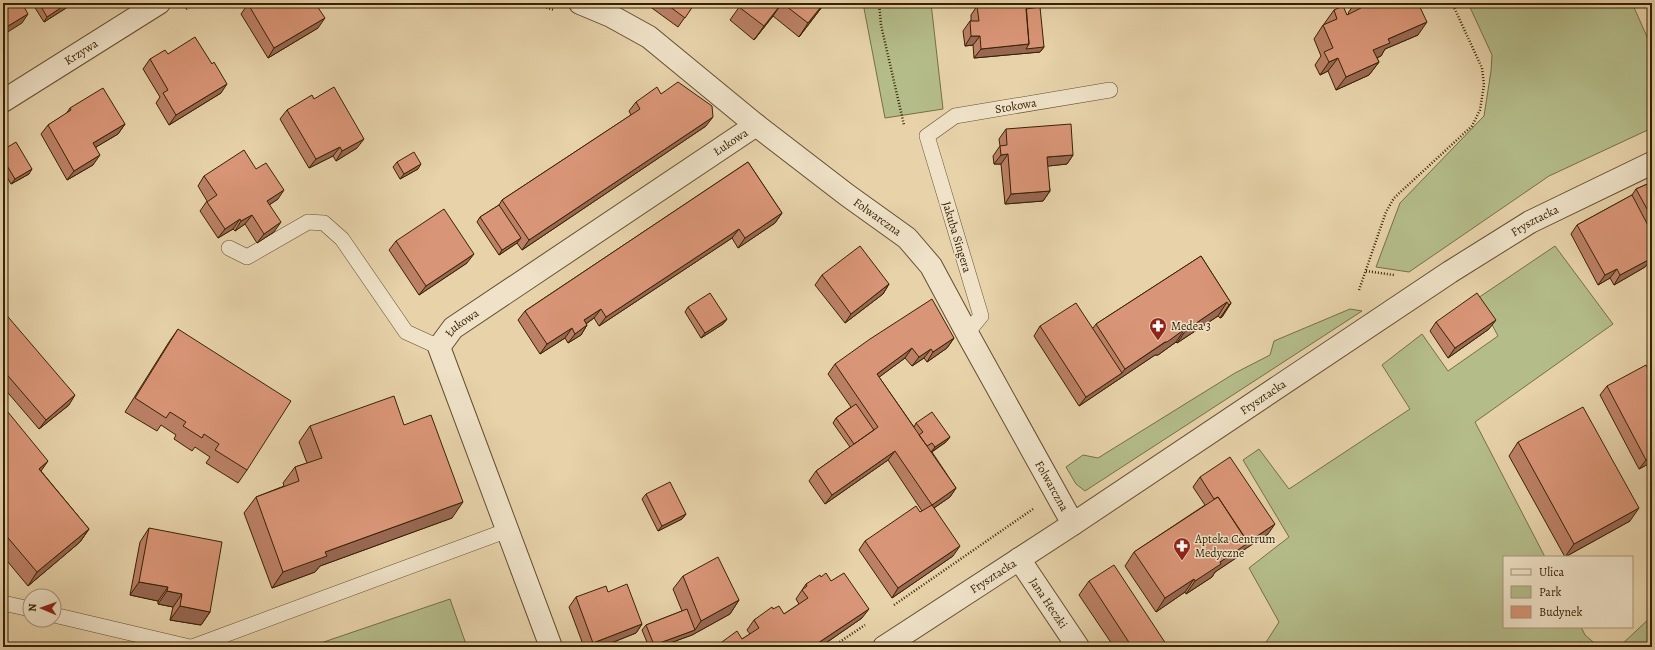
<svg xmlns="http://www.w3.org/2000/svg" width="1655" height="650" viewBox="0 0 1655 650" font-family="Alegreya,serif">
  <rect width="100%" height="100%" fill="#e7d2aa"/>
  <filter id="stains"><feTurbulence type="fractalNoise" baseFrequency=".005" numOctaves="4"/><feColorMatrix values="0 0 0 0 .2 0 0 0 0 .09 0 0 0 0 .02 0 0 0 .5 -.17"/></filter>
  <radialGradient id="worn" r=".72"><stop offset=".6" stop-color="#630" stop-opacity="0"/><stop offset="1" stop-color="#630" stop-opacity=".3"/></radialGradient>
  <path fill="#b4bc8a" stroke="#766f46" d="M863,3H931L943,109L885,118Z
    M1468,3H1632L1652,48V128L1549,176L1409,272L1376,267L1400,203L1484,116L1491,71L1492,55Z
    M1555,246L1613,324L1475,422L1545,557H1504V627H1581L1585,635L1599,647H1263L1279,622L1249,568L1289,537L1243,460L1259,449L1289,489L1410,409L1382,365L1422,334L1448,371L1498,336L1478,298Z
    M1350,309L1362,311L1085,491L1076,484L1066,467L1083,455L1098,458L1235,373L1270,355L1274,341Z
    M450,599L467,647H309Z
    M1652,616V647H1619Z"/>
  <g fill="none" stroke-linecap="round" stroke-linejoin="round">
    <g stroke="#644e2d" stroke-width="16">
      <g id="service">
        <path d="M229,248L247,257L308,222L324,223L342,239L406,332L439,347"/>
        <path id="s1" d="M967,333L981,316L927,136L955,116L1110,90"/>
        <path d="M3,603L30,609"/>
        <path d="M54,615L190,647"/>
        <path d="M192,647L508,530"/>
      </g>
    </g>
    <g stroke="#644e2d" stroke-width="24">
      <g id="minor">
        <path id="s2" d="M580,3L611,16L649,37L756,125L847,195L907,238L931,266L967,333L1073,524"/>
        <path id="s3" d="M3,101L159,3"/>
        <path id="s4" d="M1019,559L1078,647"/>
        <path id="s5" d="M551,647L439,347L453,328L756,125"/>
      </g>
    </g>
    <g stroke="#644e2d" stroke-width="24">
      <g id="tertiary">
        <path id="s6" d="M884,647L1073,524L1450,272L1530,222L1652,163"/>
      </g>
    </g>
    <path stroke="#382203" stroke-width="2.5" stroke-dasharray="1 2" stroke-linecap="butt" d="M532,3L554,10
      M879,3L881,25L904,125
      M186,9L196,3
      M1366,271L1394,275
      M1359,290L1386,212L1394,198L1472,126L1480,110L1484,85L1482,68L1452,3
      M894,605L1033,509
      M832,647L865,625"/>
    <use href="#service" stroke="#efe2c8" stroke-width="15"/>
    <use href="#minor" stroke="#efe2c8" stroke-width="22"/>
    <use href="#tertiary" stroke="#efe2c8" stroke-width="22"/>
  </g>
  <path fill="#bb8066" stroke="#382203" d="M32,3H74L44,22Z
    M645,3H695L678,27Z
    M742,3H825L799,37L773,16L754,40L730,20Z
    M1355,3H1418V35L1385,49L1381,56L1377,58L1379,62L1369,75L1336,90L1328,71L1320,75L1315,65L1321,56L1314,39L1323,25H1325L1324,24L1334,10L1347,15L1349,14L1348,13Z
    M248,4L318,28L268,58L241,14Z
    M977,6L1026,9L1044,47L1040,52L974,58L973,45L965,46L963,31L970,21H971V15Z
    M168,54L221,93L169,125L156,103L160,97L143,69L150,59Z
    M661,94L706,126L522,250L517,243L499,255L477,222L480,217L499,205L502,200L631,115L629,111L636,102Z
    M314,99L357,148L336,161L333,156L309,168L280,119L287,110Z
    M70,108L125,124L118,134L96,147L93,165L67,180L41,134L48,125L66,114Z
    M1006,129L1073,155L1067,164L1047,166L1050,191L1043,201L1005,204L1001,164H994L993,156L1000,146L999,139Z
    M3,150L29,174L11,184L3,170Z
    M397,162L418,169L400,179L393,167Z
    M748,162L782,213L775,223L738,248L732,238L599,326L594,318L586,324L587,325L581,335L568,343L565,338L540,354L518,320L525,311Z
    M204,176L278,199L269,205L274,232L257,243L245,224L235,231L233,229L218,238L200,211L207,201L198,186Z
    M1652,182V255L1651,256L1652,258L1645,267L1614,285L1610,278L1598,285L1571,234L1577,225L1632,195L1636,189Z
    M396,241L467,263L419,295L389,250Z
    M1201,256L1231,303L1222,317L1220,318L1218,316L1177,343L1176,342L1158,355H1155L1079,406L1034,336L1040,326L1093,328L1096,324Z
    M822,275L889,284L883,294L845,323L815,285Z
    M688,307L727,319L723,324L701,338L685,312Z
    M3,311L69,405L39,429L3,387Z
    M1436,322L1489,329L1448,358L1430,331Z
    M178,329L247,470L238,483L206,463L210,457L195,447L192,451L174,439L176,435L161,425L157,431L125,412L169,342Z
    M954,338L947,348L927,362L924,358L912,366L905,358L879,377L914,427L916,423L950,437L946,442L932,452L956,488L950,497L934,508L953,556L892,598L859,550L865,541L922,511L888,460L825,504L809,481L816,471L850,447L833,423L836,418L851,407L828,374L835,364Z
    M1652,377V462L1639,469L1600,395L1607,386Z
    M3,406L41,471L89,529L80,542L28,586L3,556Z
    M404,425L452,518L320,566L315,572L272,588L244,513L256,497L284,486L283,483L295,467L307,463L299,442L310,426Z
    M1518,442L1630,521L1565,557L1509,456Z
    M1200,477L1268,534L1242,551L1239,556L1215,572L1212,577L1186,594L1185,592L1156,612L1125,566L1134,552L1205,505L1193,487Z
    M646,494L686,514L682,519L658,531L642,499Z
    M149,528L210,612L201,625L170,620L173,607L158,604V601L130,595L140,542Z
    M683,576L739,600L730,614L692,635L659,647H649L642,630L646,625L682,611L673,589Z
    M821,577L831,581L862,618L820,647H715L742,639L750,634L747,630L754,620L773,609L784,614L799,604L796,599L806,584Z
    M1089,581L1168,647H1114L1079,595Z
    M608,592L642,624L636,633L601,647H584L569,607L576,597Z"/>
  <path fill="#986853" stroke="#382203" d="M65,3H74L44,22L47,17L62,7Z
    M782,3L773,16L754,40L764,26Z
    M824,3H825L799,37L808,23Z
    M28,14L22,23L3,35V29Z
    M325,18L318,28L268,58L274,48Z
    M1427,22L1418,35L1385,49L1381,56L1364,63L1373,50L1388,39Z
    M971,36H980L973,45L965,46Z
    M1029,44L1044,47L1040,52L974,58L981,49Z
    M1338,58L1328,71L1320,75L1329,62Z
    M1379,62L1369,75L1336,90L1346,77Z
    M227,84L221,93L169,125L176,115Z
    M713,117L706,126L522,250L529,240Z
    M125,124L118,134L86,153L93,143Z
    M364,139L357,148L336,161L342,151Z
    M340,147L333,156L309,168L316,159Z
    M1008,154L1001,164H994L1001,155Z
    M100,155L93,165L67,180L74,171Z
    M1073,155L1067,164L1040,167L1047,157Z
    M421,164L418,169L400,179L404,174Z
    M32,169L29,174L11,184L15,179Z
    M284,190L278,199L260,211L267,201Z
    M1050,191L1043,201L1005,204L1011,194Z
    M782,213L775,223L738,248L745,238Z
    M252,215L245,224L235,231L241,221Z
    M240,219L233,229L218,238L225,229Z
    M281,222L274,232L257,243L264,234Z
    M739,229L732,238L599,326L606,317Z
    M521,238L517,243L499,255L502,250Z
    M1652,249V255L1642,261L1648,252Z
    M474,254L467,263L419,295L426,286Z
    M1652,258L1645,267L1614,285L1620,275Z
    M1617,269L1610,278L1598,285L1605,275Z
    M889,284L883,294L845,323L851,314Z
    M1227,302L1218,316L1177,343L1186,330Z
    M1231,303L1222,317L1220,318L1229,305Z
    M601,309L594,318L577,330L584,320Z
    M727,319L723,324L701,338L705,333Z
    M1496,320L1489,329L1448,358L1455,348Z
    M587,325L581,335L568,343L575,334Z
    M572,328L565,338L540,354L547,344Z
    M1185,329L1176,342L1158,355H1155L1079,406L1086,397L1122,373L1125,369Z
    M954,338L947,348L927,362L933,352Z
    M912,348L905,358L870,384L877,374Z
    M931,349L924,358L912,366L919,357Z
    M75,395L69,405L39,429L46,420Z
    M950,437L946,442L931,452L935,447Z
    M895,451L888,460L825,504L832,495Z
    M1652,456V462L1639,469L1646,460Z
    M48,461L39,474V469Z
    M956,488L950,497L925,514L932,505Z
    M463,502L452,518L320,566L315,572L272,588L283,572L325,552Z
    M1639,508L1630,521L1565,557L1574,544Z
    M686,514L682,519L658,531L662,526Z
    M1275,524L1268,534L1242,551L1239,556L1215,572L1212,577L1186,594L1195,581L1220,562Z
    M89,529L80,542L28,586L37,572Z
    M960,546L953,556L892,598L898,588Z
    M1194,579L1185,592L1156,612L1165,598Z
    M139,582L168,587L158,601L130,595Z
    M167,591L182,594L173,607L158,604Z
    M739,600L730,614L692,635L659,647H652L654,645L695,630L701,621Z
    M180,606L210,612L201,625L170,620Z
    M869,609L862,618L820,647H812Z
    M642,624L636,633L601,647H590L593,643Z"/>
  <path fill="#d99577" stroke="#382203" d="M3,3H22L28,14L3,29Z
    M39,3H60L62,7L47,17Z
    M250,3H315L325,18L274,48L248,4Z
    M665,3H695L685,18Z
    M742,3H782L764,26L739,7Z
    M782,3H824L808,23Z
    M1007,3H1026L1029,44L981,49L980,36H971L970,21H979L977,6Z
    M1359,3H1418L1427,22L1388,39L1390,43L1373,50L1379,62L1346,77L1338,58L1329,62L1324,52L1333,48L1323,25L1337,19L1334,10L1343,6L1347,15L1361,8Z
    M1040,7L1044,47L1026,49L1029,44L1026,9Z
    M3,36L6,40L3,41Z
    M195,37L212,64L214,62L227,84L176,115L163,93L168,90L150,59L165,50L168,54Z
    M678,82L712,106L713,117L529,240L502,200L640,109L636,102L657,87L661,94Z
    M334,87L364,139L342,151L340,147L316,159L287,110L312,95L314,99Z
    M103,88L125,124L93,143L100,155L74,171L48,125L71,110L70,108Z
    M1071,124L1073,155L1047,157L1050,191L1011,194L1008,154L1001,155L1000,146L1007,145L1006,129Z
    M16,142L32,169L15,179L3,159V150Z
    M244,150L256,169L266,163L284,190L267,201L281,222L264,234L252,215L241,221L240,219L225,229L207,202L217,195L204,176Z
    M414,152L421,164L404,174L397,162Z
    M748,162L782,213L745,238L739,229L606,317L601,309L584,320L587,325L575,334L572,328L547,344L525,311Z
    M1652,182V218L1636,189Z
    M1632,195L1652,233V249L1648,252L1652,258L1620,275L1617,269L1605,275L1577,225Z
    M499,205L521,238L502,250L480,217Z
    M444,209L474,254L426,286L396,241Z
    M860,246L889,284L851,314L822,275Z
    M1201,256L1231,303L1229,305L1227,302L1186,330L1185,329L1167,342H1165L1125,369L1096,324Z
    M710,293L727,319L705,333L688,307Z
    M1477,293L1496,320L1455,348L1436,322Z
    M932,299L954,338L933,352L931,349L919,357L912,348L877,374L956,488L932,505L960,546L898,588L865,541L916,506L920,512L932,505L895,451L832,495L816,471L878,427L835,364L870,339Z
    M1076,303L1122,373L1086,397L1040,326Z
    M3,311L75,395L46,420L3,370Z
    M178,329L291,401L247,470L215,450L219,444L204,434L202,438L183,426L186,422L170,412L166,418L135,398Z
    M1646,365L1652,377V456L1646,460L1607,386Z
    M394,396L404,425L431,415L463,502L325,552L327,556L283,572L256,497L299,481L295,467L322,458L310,426Z
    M856,404L874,430L854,444L836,418Z
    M3,406L48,461L39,469L89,529L37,572L3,532Z
    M1583,407L1639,508L1574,544L1518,442Z
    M932,412L950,437L935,447L932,443L927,446L919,435L923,432L916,423Z
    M1230,457L1275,524L1248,542L1218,497L1214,499L1200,477Z
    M670,482L686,514L662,526L646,494Z
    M1218,497L1248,543L1220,562L1221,564L1195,581L1194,579L1165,598L1134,552Z
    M149,528L222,542L210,612L180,606L182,594L167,591L168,587L139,582Z
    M718,557L739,600L701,621L683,576Z
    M1114,565L1168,647H1132L1089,581Z
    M826,573L831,581L844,573L869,609L812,647H715L737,631L742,639L759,628L754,620L772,607L773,609L779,606L784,614L808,598L802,590L807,586L806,584L820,575L821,577Z
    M627,584L642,624L593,643L576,597L606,586L608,592Z
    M687,609L695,630L654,645L646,625Z
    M1070,644L1073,647H1065Z"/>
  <defs>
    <g id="pharmacy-pin" transform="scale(0.9)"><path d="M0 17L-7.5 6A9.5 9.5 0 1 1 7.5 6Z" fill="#8f2418" stroke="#efe2c8"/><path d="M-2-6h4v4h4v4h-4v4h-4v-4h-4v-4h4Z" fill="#fff"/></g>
  </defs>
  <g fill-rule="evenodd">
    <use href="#pharmacy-pin" x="1158" y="326"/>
    <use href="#pharmacy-pin" x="1182" y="546"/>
  </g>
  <g text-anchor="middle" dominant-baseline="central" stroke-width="3" stroke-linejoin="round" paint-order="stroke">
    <g font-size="12" fill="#382203" stroke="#efe2c8">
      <text stroke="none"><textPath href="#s3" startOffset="92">Krzywa</textPath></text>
      <text stroke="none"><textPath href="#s1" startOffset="306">Stokowa</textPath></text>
      <text stroke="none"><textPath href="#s5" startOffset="678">Łukowa</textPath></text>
      <text stroke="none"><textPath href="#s2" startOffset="368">Folwarczna</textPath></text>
      <text stroke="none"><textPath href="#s6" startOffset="778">Frysztacka</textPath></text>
      <text transform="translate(957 237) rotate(73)">Jakuba Singera</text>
      <text stroke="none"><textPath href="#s5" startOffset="354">Łukowa</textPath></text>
      <text stroke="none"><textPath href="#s6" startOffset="454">Frysztacka</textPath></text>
      <text stroke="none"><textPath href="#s2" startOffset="692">Folwarczna</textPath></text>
      <text stroke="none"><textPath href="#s6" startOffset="130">Frysztacka</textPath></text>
      <text stroke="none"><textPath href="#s4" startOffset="53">Jana Heczki</textPath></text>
    </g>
    <g font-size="12" fill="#382203" stroke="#efe2c8" text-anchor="start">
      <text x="1171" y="326">Medea 3</text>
      <text x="1195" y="539">Apteka Centrum<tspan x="1195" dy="14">Medyczne</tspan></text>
    </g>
  </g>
  <rect width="1655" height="650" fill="none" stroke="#e7d2aa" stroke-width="16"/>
  <rect x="4" y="4" width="1647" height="642" fill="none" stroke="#382203" stroke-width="2"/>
  <rect x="8" y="8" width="1639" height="634" fill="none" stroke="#382203"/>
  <rect x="1503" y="556" width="130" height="72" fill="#efe2c8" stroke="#a69579"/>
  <rect x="1511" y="569" width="20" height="6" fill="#efe2c8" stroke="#a69579"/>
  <text x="1539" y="576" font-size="12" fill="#382203">Ulica</text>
  <rect x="1511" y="586" width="20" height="12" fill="#b4bc8a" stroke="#a69579"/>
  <text x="1539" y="596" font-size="12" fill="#382203">Park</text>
  <rect x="1511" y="606" width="20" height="12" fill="#d99577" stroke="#a69579"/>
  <text x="1539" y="616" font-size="12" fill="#382203">Budynek</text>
  <g transform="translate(42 608) rotate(272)"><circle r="19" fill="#efe2c8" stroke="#a69579"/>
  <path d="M0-3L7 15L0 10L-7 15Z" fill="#8f2418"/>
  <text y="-6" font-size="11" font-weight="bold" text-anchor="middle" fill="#382203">N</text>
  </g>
  <rect width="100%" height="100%" filter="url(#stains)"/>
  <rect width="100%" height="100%" fill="url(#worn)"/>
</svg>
